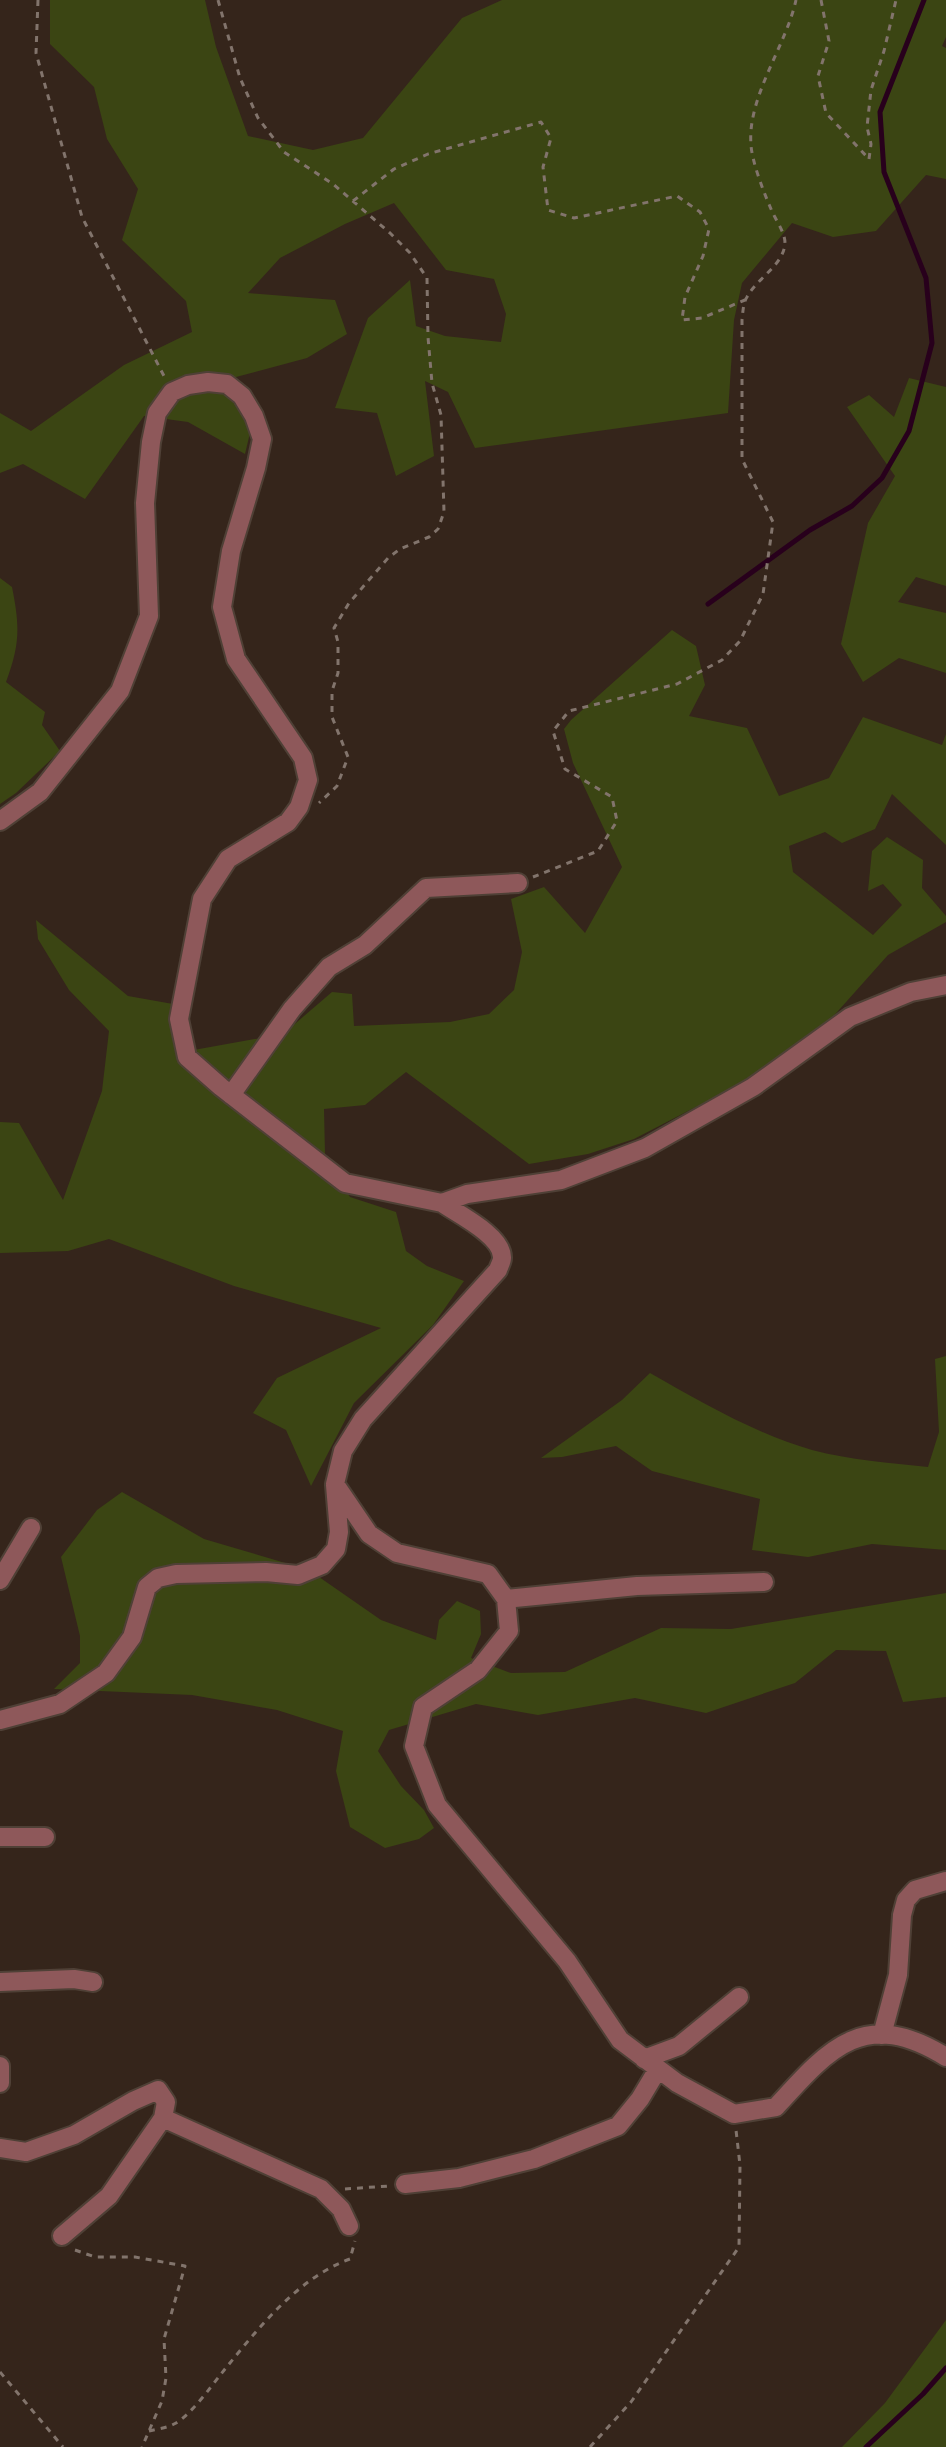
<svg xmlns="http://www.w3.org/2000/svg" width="946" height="2447" viewBox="0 0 946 2447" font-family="Raleway,sans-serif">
  <rect width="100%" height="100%" fill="#35251b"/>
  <path fill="#3b4513" d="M50,0H205L216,47L248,136L313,150L363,138L462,18L502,0H946V37L942,46L946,48V179L926,175L876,231L833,237L792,223L742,283L734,320L728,413L475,448L448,392L425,381L434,456L396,476L377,413L335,408L368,318L410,280L416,326L445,336L501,342L506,314L494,279L446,270L394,203L345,224L280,258L248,293L335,300L347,334L307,358L236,377L250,433L245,454L188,422L144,416L85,499L23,464L0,473V413L31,431L124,365L192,332L186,301L122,240L138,189L107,139L94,87L50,44Z
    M909,378L946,387V586L916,577L898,602L946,613V673L899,658L863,682L841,644L868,523L895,476L847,407L869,395L894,417Z
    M0,578L12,587C20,627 20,644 6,682L45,712L42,725L60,751L16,793L0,804Z
    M672,630L696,646L705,685L689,716L747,728L779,796L829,778L863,717L942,745L946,734V845L892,794L875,829L842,843L825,832L789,846L793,872L873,935L902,905L883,884L868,891L872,851L887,837L923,860L922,888L946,916V922L888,955L830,1020L748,1080L634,1139L588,1154L529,1164L406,1072L365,1105L324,1109L325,1154L350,1197L396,1212L406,1251L427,1266L464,1281L433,1325L354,1403L311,1486L286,1430L253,1413L277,1378L381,1328L234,1286L109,1239L68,1251L0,1253V1122L19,1123L63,1200L102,1091L109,1031L69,990L38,939L36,920L128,996L173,1004L177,1053L283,1034L332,992L352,994L354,1026L450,1022L489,1014L514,990L522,952L511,899L544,887L585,933L622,867L573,763L564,729L571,720Z
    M946,1356V1550L872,1544L808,1557L752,1550L760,1499L652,1471L616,1446L562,1457L541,1458L622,1400L650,1373C701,1402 756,1434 812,1450C850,1460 890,1463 928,1467L939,1432L935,1359Z
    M122,1492L204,1539L309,1570L381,1620L436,1640L439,1620L457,1601L480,1611L481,1634L471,1658L511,1673L565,1672L661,1628L731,1629L946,1593V1697L903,1702L886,1651L836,1650L795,1683L706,1713L635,1698L538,1715L476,1704L389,1730L378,1751L401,1786L424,1810L434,1828L419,1839L385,1848L350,1827L336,1771L343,1731L277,1710L192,1695L54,1689L80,1663V1636L61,1557L97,1510Z
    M946,2320V2447H842L885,2403Z"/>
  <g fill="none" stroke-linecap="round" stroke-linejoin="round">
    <path stroke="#28001c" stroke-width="5" d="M708,604L810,530L852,506L882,478L909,431L932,343L926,278L884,172L880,112L924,0
      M866,2447L923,2394L946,2368"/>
    <g stroke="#4f4036" stroke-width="22">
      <path id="minor" d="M0,821L40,792L120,691L149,616L145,503L151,442L157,413L172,392L188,385L208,382L227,384L242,396L254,416L262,439L256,468L231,551L222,607L236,659L303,758L308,780L299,807L288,822L228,859L202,899L179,1019L187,1057L221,1087L345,1183L442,1203L467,1194L561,1180L645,1148L753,1087L850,1017L911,992L946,985
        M231,1095L292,1009L329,967L365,945L426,888L518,883
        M442,1203C458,1214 503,1236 502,1258C502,1262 499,1266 498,1270L363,1419L343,1451L335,1484L369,1534L397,1553L488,1574L506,1599L509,1631L478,1670L423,1707L414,1746L437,1805L567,1961L620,2040L677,2083L734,2114L776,2107C830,2047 865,2007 946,2057
        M0,1580L31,1528
        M506,1599L637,1586L764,1582
        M0,1720L60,1704L106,1673L132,1637L147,1587L158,1578L176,1574L266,1572L298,1575L322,1565L336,1549L339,1532L335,1485
        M0,1837H45
        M0,1982L74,1979L93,1982
        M882,2035L898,1975L902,1915L906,1900L915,1890L946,1881
        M644,2059L679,2046L739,1997
        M0,2066V2083
        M163,2118L321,2189L341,2209L349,2226
        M0,2148L26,2152L74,2135L133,2101L158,2090L166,2102L163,2118L109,2196L62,2236
        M405,2184L459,2178L534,2159L618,2126L640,2099L658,2069"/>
    </g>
    <path stroke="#82746c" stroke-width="3" stroke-dasharray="6 6" stroke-linecap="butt" d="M38,0L36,53L82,217L165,378
      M218,0L240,78L258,118L284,152L333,184L390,233L410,253L427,278L428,337L432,383L441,415L444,512L438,529L429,537L400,549L388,558L349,603L334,628L338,642V673L332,691V717L348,757L337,786L319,803
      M821,0L829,41L818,76L826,113L869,159
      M869,159L871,144L867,127L871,90L884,51L896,0
      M353,201L394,169L428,154L541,122L551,138L543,167L548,210L574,218L677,196L700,212L709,229L703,256L685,297L682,320L702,318L745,300
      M533,877L598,851L617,821L612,797L565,769L553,731L569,711L677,684L722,660L740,641L763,594L773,522L742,459V320C743,312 743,303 747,297C757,278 784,265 785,243C785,232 775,219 771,209C764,193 752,162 751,145C747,97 786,46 796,0
      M345,2189L389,2186
      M75,2250L95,2257H135L185,2266L164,2339L166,2378L162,2401L142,2447
      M0,2372L63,2447
      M149,2431C157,2429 167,2428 174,2424C189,2417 210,2388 221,2374C256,2331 297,2278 350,2259L355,2241
      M590,2447L631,2402L739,2247L740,2165L736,2130"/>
    <use href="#minor" stroke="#8e585a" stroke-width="18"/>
  </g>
</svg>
